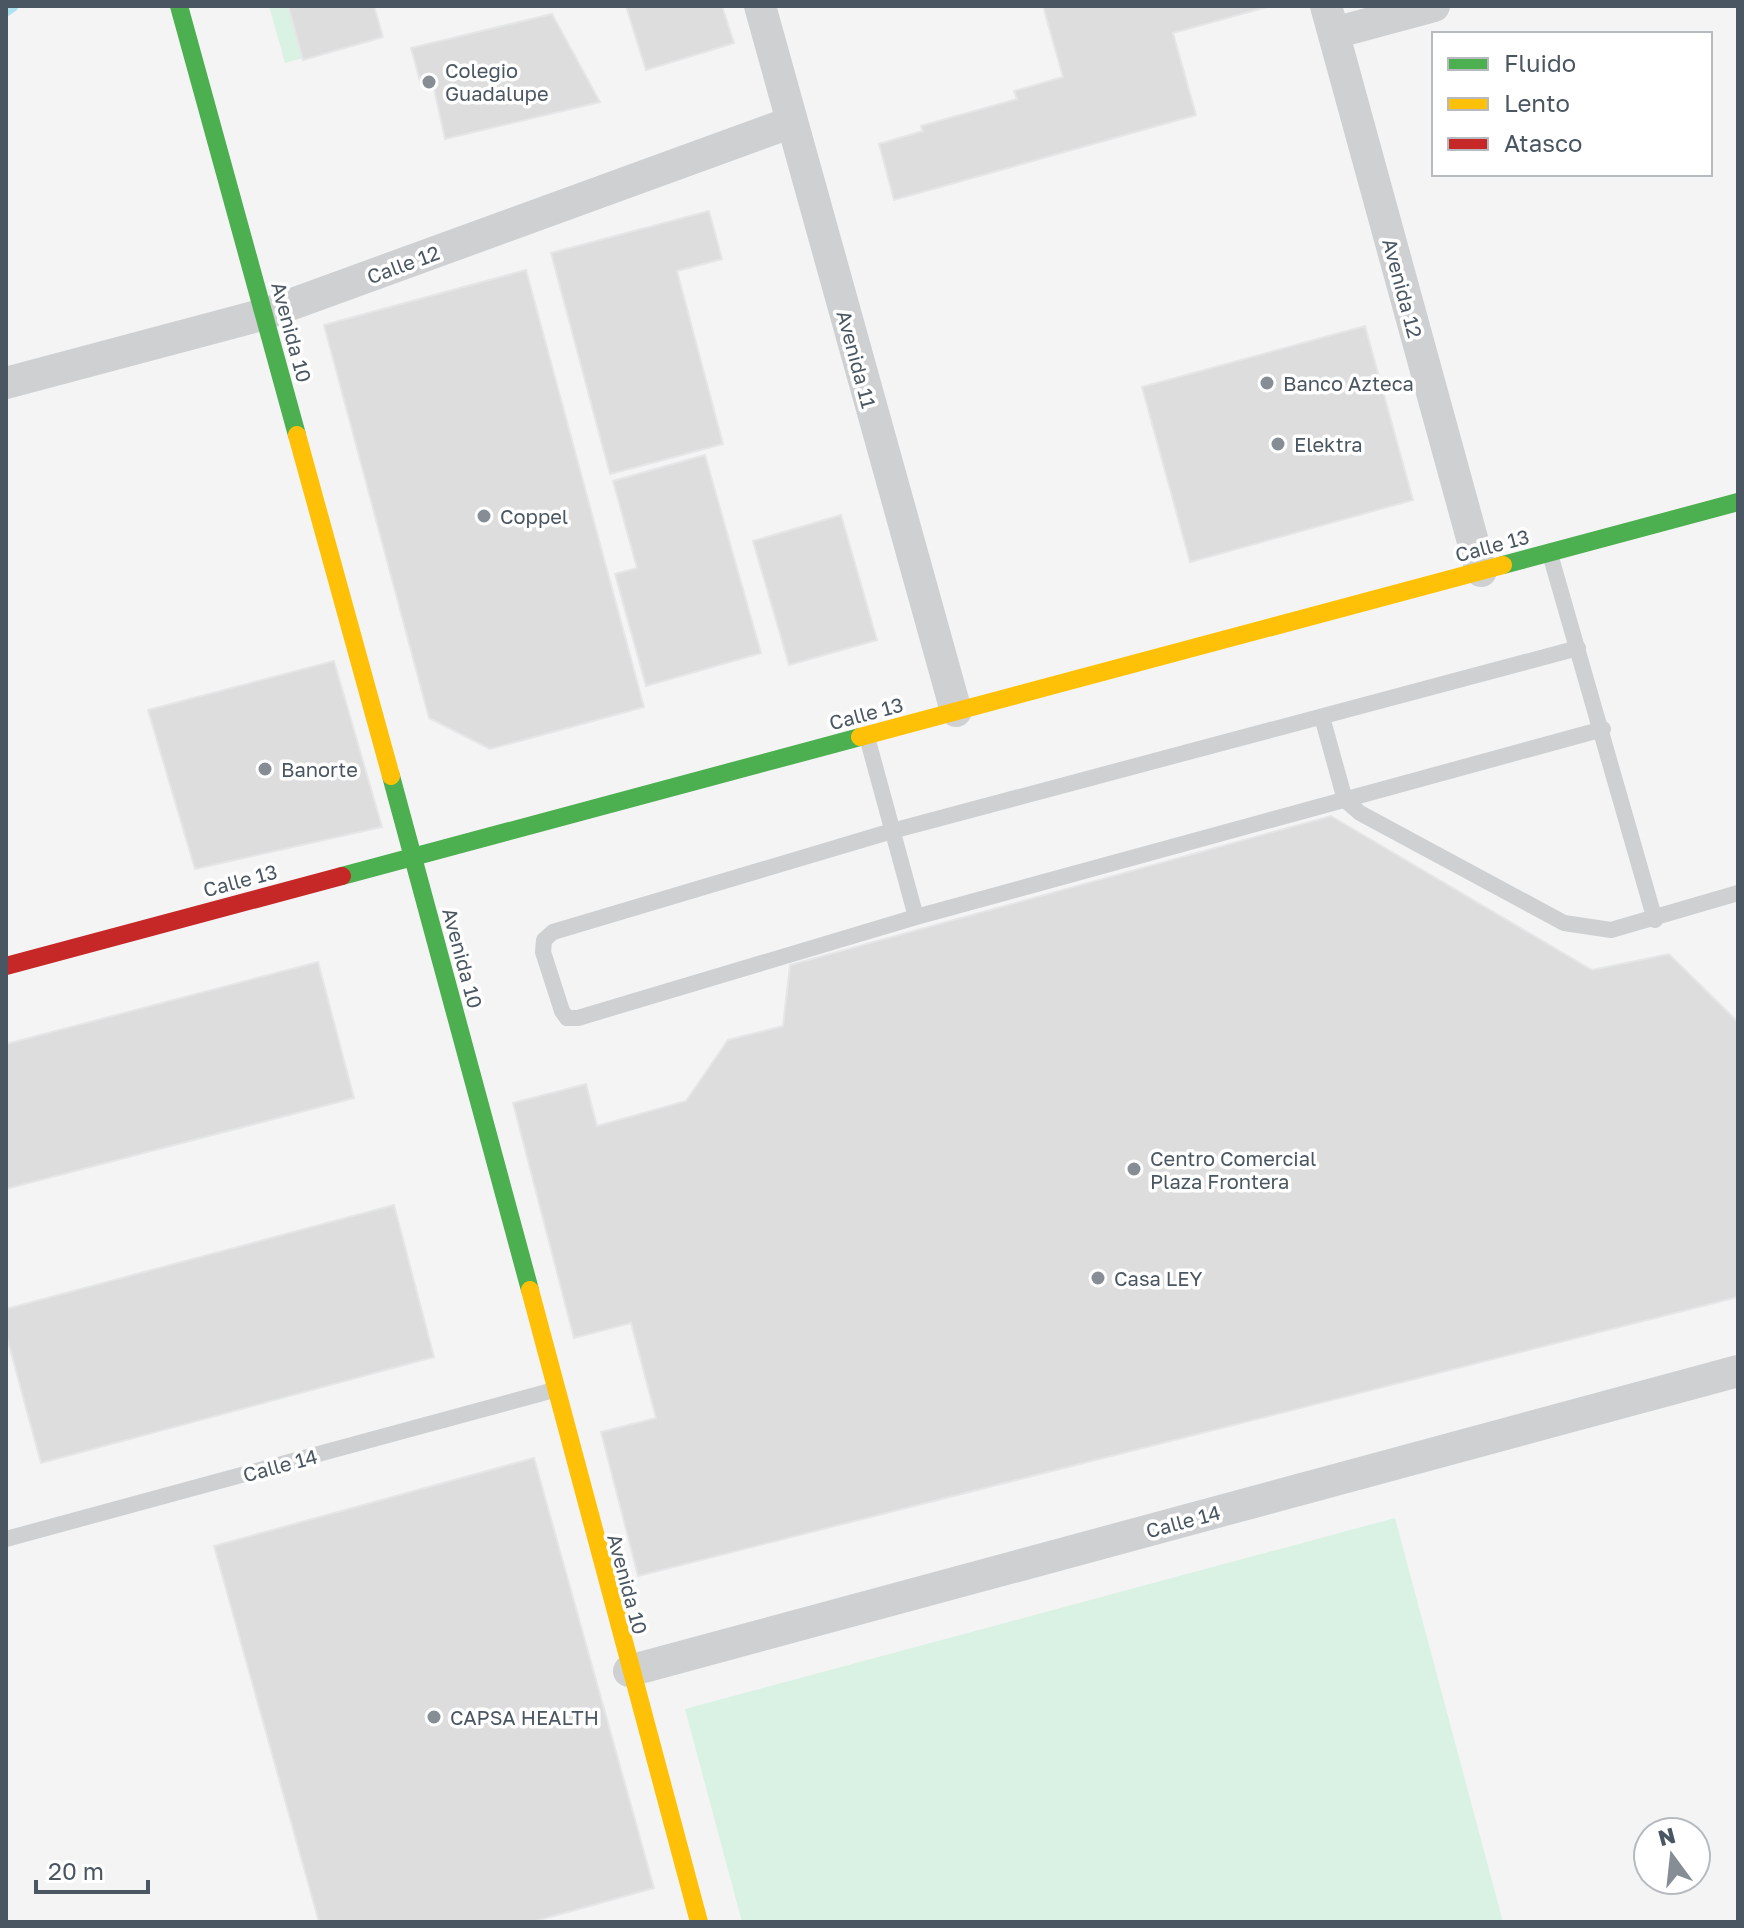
<svg xmlns="http://www.w3.org/2000/svg" width="1744" height="1928" viewBox="0 0 1744 1928" font-family="'Golos Text',sans-serif">
  <rect width="100%" height="100%" fill="#f4f4f4"/>
  <path fill="#d9f2e3" d="M269,6H363L372,39L285,63Z
    M1395,1518L1503,1922H742L685,1709Z"/>
  <g fill="none" stroke-linecap="round" stroke-linejoin="round">
    <path stroke="#aee2f0" stroke-width="11" d="M6,11L13,6"/>
  </g>
  <path fill="#ddddde" stroke="#e5e6e7" stroke-width="2" d="M288,6H374L383,37L303,60Z
    M626,6H722L734,43L646,70Z
    M1043,6L1267,7L1173,33L1196,115L894,200L879,144L923,131L921,126L1017,99L1014,91L1063,77Z
    M552,14L600,102L445,139L433,84L421,85L411,48Z
    M709,211L722,259L677,271L723,444L610,474L551,253Z
    M526,270L644,707L490,749L429,718L324,325Z
    M1365,326L1413,500L1190,562L1142,387Z
    M705,455L761,653L646,686L615,574L637,568L613,481Z
    M841,515L877,640L789,665L753,541Z
    M334,661L382,827L195,869L148,710Z
    M1331,816L1592,970L1669,954L1738,1022V1297L638,1576L601,1432L656,1418L631,1323L574,1338L513,1103L586,1084L597,1126L686,1101L728,1040L783,1026L790,965Z
    M318,962L354,1098L6,1189V1044Z
    M394,1205L434,1357L41,1463L6,1334V1309Z
    M534,1458L654,1888L532,1922H319L214,1546Z"/>
  <g fill="none" stroke-linecap="round" stroke-linejoin="round">
    <path stroke="#ced0d2" stroke-width="16" d="M1550,554L1655,920
      M1578,648L892,831L553,932L544,940L543,952L562,1011L567,1018H578L916,917L1603,729
      M1322,717L1345,800L1360,813L1564,923L1611,930L1738,893
      M867,737L916,917
      M6,1539L554,1390"/>
    <path stroke="#ced0d2" stroke-width="32" d="M760,6L956,711
      M1326,6L1481,571
      M1334,33L1434,6
      M6,383L265,314L792,122
      M629,1671L1738,1371"/>
    <path stroke="#4caf50" stroke-width="18" d="M179,6L297,435
      M1503,565L1738,502
      M391,776L530,1290
      M342,876L860,737"/>
    <path stroke="#ffc107" stroke-width="18" d="M297,435L391,776
      M860,737L1503,565
      M530,1290L699,1922"/>
    <path stroke="#c62828" stroke-width="18" d="M6,966L342,876"/>
  </g>
  <g fill="#868d94" stroke="#fff" stroke-width="3">
    <circle cx="429" cy="82" r="8"/>
    <circle cx="1267" cy="383" r="8"/>
    <circle cx="1278" cy="444" r="8"/>
    <circle cx="484" cy="516" r="8"/>
    <circle cx="265" cy="769" r="8"/>
    <circle cx="1134" cy="1169" r="8"/>
    <circle cx="1098" cy="1278" r="8"/>
    <circle cx="434" cy="1717" r="8"/>
  </g>
  <g text-anchor="middle" dominant-baseline="central" stroke-width="7" stroke-linejoin="round" paint-order="stroke">
    <g font-size="20" fill="#4a5661" stroke="#fff" text-anchor="start">
      <text x="445" y="70">Colegio<tspan x="445" dy="23">Guadalupe</tspan></text>
      <text x="1283" y="383">Banco Azteca</text>
      <text x="1294" y="444">Elektra</text>
      <text x="500" y="516">Coppel</text>
      <text x="281" y="769">Banorte</text>
      <text x="1150" y="1158">Centro Comercial<tspan x="1150" dy="23">Plaza Frontera</tspan></text>
      <text x="1114" y="1278">Casa LEY</text>
      <text x="450" y="1717">CAPSA HEALTH</text>
    </g>
    <g font-size="20" fill="#4a5661" stroke="#fff">
      <text transform="translate(403 264) rotate(-20)">Calle 12</text>
      <text transform="translate(1403 288) rotate(75)">Avenida 12</text>
      <text transform="translate(292 332) rotate(75)">Avenida 10</text>
      <text transform="translate(857 359) rotate(75)">Avenida 11</text>
      <text transform="translate(1492 545) rotate(-15)">Calle 13</text>
      <text transform="translate(866 713) rotate(-15)">Calle 13</text>
      <text transform="translate(240 880) rotate(-15)">Calle 13</text>
      <text transform="translate(463 958) rotate(75)">Avenida 10</text>
      <text transform="translate(280 1465) rotate(-15)">Calle 14</text>
      <text transform="translate(1183 1521) rotate(-15)">Calle 14</text>
      <text transform="translate(628 1584) rotate(75)">Avenida 10</text>
    </g>
  </g>
  <rect width="1744" height="1928" fill="none" stroke="#4a5661" stroke-width="16"/>
  <rect x="1432" y="32" width="280" height="144" fill="#ffffff" stroke="#b7bbc0" stroke-width="2"/>
  <rect x="1448" y="58" width="40" height="12" fill="#4caf50" stroke="#b7bbc0" stroke-width="2"/>
  <text x="1504" y="72" font-size="24" fill="#4a5661">Fluido</text>
  <rect x="1448" y="98" width="40" height="12" fill="#ffc107" stroke="#b7bbc0" stroke-width="2"/>
  <text x="1504" y="112" font-size="24" fill="#4a5661">Lento</text>
  <rect x="1448" y="138" width="40" height="12" fill="#c62828" stroke="#b7bbc0" stroke-width="2"/>
  <text x="1504" y="152" font-size="24" fill="#4a5661">Atasco</text>
  <g transform="translate(1672 1856) rotate(345)"><circle r="38" fill="#ffffff" stroke="#b7bbc0" stroke-width="2"/>
  <path d="M0-6L14 30L0 20L-14 30Z" fill="#868d94"/>
  <text y="-12" font-size="22" font-weight="bold" text-anchor="middle" fill="#4a5661">N</text>
  </g>
  <path d="M36 1880v12h112v-12" fill="none" stroke="#4a5661" stroke-width="4"/>
  <text x="48" y="1880" font-size="24" fill="#4a5661" stroke="#ffffff" stroke-width="6" paint-order="stroke">20 m</text>
</svg>
